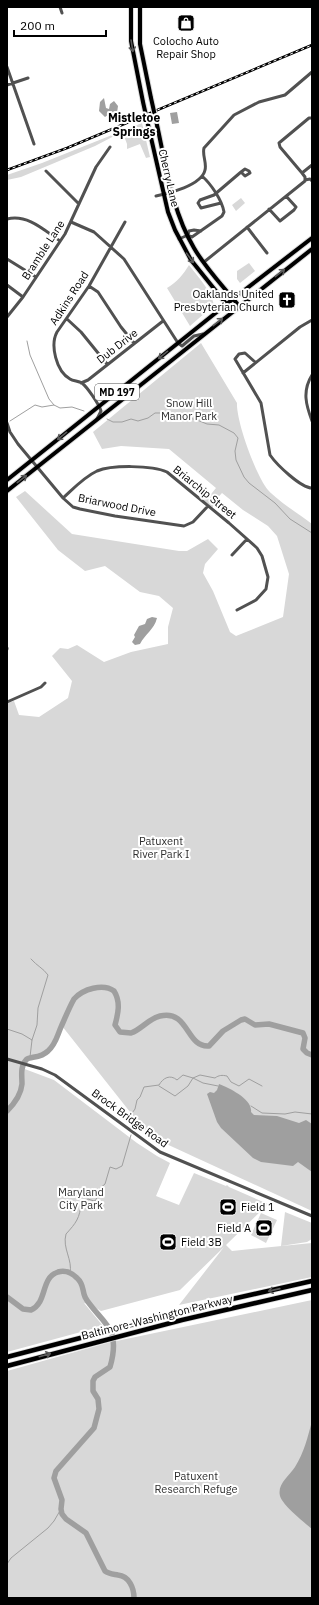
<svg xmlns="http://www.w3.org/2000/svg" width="319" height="1605" viewBox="0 0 319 1605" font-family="'IBM Plex Sans',sans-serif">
  <rect width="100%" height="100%" fill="#fff"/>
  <path fill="#d8d8d8" d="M142,123L150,157L146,158L140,144L127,149V144L124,136L118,134L95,146L21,177L7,180V175L42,163Z
    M241,198L245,203L236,211L232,205Z
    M249,263L255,271L240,283L237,279V271Z
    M189,265C198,277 211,290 214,305L190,326L167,288C177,282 183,275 189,265Z
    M201,343L237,403C236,421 256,476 268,490C278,501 299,514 312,524V1211L149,1136L62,1026L56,1041L48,1051L39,1057L27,1058L22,1068L54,1080L137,1143L157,1156L170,1163L156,1196L179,1205L194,1173L226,1186L227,1185L229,1187L268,1204L226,1245L232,1251L312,1243V1277L179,1305L224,1247L180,1290L101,1311L91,1305L84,1303L103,1326L7,1352V703L14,701L19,715L39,717L68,698L72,681L52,656L60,648L68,649L77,645L104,662L131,652L168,644V627L173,608L159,596L140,592L105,566L85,571L58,550L16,497L25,491L72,534L179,551H187L208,539L218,549L205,564L203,573L213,591L230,632L236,636L283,617L289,574L277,536L268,526L243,510L222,493L213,503V508L203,500L207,499L216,488L169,449L121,446L102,449L93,432Z
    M285,1212L312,1223V1239L307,1242L281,1246Z
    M261,1213L277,1220L266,1243L251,1235Z
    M312,1300V1598H7V1371L107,1343Z"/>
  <path fill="#9f9f9f" d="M104,98L106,108L109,109L110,104L114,101L118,106L117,113H111L105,117L99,111L100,102Z
    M177,112L179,123L172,124L170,113Z
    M152,617L157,618C154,630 145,634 140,644L135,645L132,642L135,637L134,635L139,626L145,624L147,619Z
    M219,1084C229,1088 253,1099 251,1112L254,1115L277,1116L299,1123L306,1120L312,1124V1172L298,1162L293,1166L261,1162L253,1158L221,1128L217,1122L207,1094L210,1092L214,1093L217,1090Z
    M312,1421V1529C304,1522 283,1506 280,1496C277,1484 289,1476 295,1467C304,1453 308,1436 312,1421Z"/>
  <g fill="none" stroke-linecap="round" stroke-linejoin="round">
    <path stroke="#9f9f9f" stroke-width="1" d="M27,341L30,355L49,399L54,405
      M107,419L113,422H122L131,419L138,421L148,418L155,413H169L197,420L207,424L219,425L234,433L238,438L235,451L236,460L244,477L249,483L275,503L290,519L312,533
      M10,421L35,405L42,407L54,405L60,408L72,407L84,411
      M31,959C37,966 43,968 48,975L38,1008L37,1025L32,1040
      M7,1029L22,1034L32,1040L30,1057
      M159,1086L175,1096L188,1086L193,1078L203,1083L218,1086
      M251,1106L262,1113L285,1114L295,1112L312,1114
      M133,1126L130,1116L135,1109L137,1100L140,1097L144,1087L159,1085C163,1078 170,1074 177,1080L183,1075L193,1078L200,1075L215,1078C219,1075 222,1075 227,1076L231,1082L239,1086L249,1079L262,1086
      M70,1273C73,1260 62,1248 66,1234C76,1223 80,1218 81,1203L88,1199L94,1201L96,1200L99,1189L105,1184L110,1167L116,1169L122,1166L131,1135
      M7,1564L11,1558L48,1528L54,1521L61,1509"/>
    <path stroke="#9f9f9f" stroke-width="5.5" d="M7,1111C14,1104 21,1095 22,1084C22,1076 20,1067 26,1060C29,1056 40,1059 48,1051C56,1044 57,1036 61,1027C65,1018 69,1008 74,999C83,989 103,983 114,991C121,1002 118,1014 115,1025L120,1032L131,1033C142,1029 148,1019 160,1016C189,1009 186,1048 209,1046L223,1031L241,1020L245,1019L255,1025L269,1024L303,1033L305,1038L303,1049L307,1053L312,1055
      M7,1297L23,1309L31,1310C48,1302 40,1278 58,1272C65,1270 72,1273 77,1278C84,1284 82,1290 85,1297C91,1309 108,1322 112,1334C115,1345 113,1357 110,1367L95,1377L93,1381V1391L98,1399L99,1409L94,1428L56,1471L54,1478L62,1500L61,1509L62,1514L66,1519L86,1533L105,1571C109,1574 113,1574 118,1575C129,1576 134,1588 134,1598"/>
    <g stroke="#dbdbdb" stroke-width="6">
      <path id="major" d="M131,7V41L143,102
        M140,7V44L151,98
        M157,125C166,166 172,211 194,248C206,269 224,287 239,306
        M149,129L168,212L175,230L191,260L232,311
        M7,480L233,299L312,238
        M7,491L312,249"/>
    </g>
    <g stroke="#dbdbdb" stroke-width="6">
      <path id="highway" d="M7,1357L219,1302L312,1281
        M7,1366L182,1320L312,1290"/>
    </g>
    <path stroke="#515151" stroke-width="3" d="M60,7L62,13
      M7,67L34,144
      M7,85L28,78
      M312,118H309L279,143L280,147L302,173L312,165
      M46,171L79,204
      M305,180L310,179L312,181
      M156,196C168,194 202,185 205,170C207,163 202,155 204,148L234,115L259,102L285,95L312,72
      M221,203L201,208L198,203L200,200L214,195L241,172L245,169L249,171L250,173L245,176L241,172
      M269,209L280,221L294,210L296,207L286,196
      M7,219C28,214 44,230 60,241
      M71,222L94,232L124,259L178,343L182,346L194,336L203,334
      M247,227L267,253
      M188,235L192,237L222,216L224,212C222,200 211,184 202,176
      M179,239L188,235L189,231L194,230L201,231
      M7,259L36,277
      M204,262L305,181V177L302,173
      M7,285L23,297
      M89,286L98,292L121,327L134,343
      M7,317L23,297L65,234L96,167L110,147
      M67,319L81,332L107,364
      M255,362L245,353L239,354L235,359L261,403L270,455C277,465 301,488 312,488
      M243,373L300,327L312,320
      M312,375C302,391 306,405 312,421
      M81,383L88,380L163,321
      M97,419L101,411C99,404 87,387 82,383C78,381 73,381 70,379C56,371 50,345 57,332L89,286L125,222
      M7,423L10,432L18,444L63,498L73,507L80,509L115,516L184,526L193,522L208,506
      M63,498C73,489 84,477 97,471C111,465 152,465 167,472L229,523L257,548L262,556L268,577L266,589L256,600L237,610
      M232,555L247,539
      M7,649V648
      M7,702L41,687L45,683
      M7,1059L42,1069L55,1075L160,1152L312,1216"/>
    <use href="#major" stroke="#000" stroke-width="4"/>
    <use href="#highway" stroke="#000" stroke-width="4.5"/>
    <g stroke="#000" stroke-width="2.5">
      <path id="rail" d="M7,170L67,148L312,45"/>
    </g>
    <use href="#rail" stroke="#fff" stroke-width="1" stroke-dasharray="3" stroke-linecap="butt"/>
    <g stroke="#dbdbdb" stroke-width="6" stroke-linecap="butt">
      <path id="major-bridge" d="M151,98L157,125
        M143,102L149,129"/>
    </g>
    <use href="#major-bridge" stroke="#000" stroke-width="4"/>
  </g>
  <defs><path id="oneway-shaft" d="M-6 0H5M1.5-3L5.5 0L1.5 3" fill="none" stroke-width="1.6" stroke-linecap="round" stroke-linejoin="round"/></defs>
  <g stroke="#595959">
    <use href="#oneway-shaft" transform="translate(132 46) rotate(81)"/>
    <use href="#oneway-shaft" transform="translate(190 258) rotate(54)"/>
    <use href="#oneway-shaft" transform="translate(280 273) rotate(-38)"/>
    <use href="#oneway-shaft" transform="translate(218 322) rotate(-38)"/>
    <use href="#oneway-shaft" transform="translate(163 355) rotate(141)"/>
    <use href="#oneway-shaft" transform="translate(62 436) rotate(141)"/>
    <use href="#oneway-shaft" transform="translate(22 479) rotate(-38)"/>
    <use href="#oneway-shaft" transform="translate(274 1290) rotate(167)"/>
    <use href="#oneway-shaft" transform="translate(45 1355) rotate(-16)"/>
  </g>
  <defs>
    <g id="shop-square" transform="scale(0.9)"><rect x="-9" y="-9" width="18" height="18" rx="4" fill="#000" stroke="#fff"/><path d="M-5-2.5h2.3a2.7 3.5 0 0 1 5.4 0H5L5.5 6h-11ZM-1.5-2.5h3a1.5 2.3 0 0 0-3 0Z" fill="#fff"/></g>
    <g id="church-square" transform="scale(0.9)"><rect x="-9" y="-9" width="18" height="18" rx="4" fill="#000" stroke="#fff"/><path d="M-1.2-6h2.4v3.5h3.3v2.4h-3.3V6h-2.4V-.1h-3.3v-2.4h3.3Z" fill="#fff"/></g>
    <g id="stadium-square" transform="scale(0.9)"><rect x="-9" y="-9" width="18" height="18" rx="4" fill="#000" stroke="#fff"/><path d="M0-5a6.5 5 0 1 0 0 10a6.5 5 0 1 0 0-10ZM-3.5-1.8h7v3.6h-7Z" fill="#fff"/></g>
  </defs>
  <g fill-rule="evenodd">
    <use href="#shop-square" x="186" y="23"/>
    <use href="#church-square" x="287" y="300"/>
    <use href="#stadium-square" x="228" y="1207"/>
    <use href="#stadium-square" x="264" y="1228"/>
    <use href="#stadium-square" x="168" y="1242"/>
  </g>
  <g text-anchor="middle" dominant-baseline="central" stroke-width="4" stroke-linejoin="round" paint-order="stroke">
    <rect fill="#fff" stroke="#4c4c4c" stroke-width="1" x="95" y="384" width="44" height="16" rx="3"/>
    <g font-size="10" font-weight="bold" fill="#000">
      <text x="117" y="392">MD 197</text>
    </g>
    <g font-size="11" fill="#000" stroke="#fff" text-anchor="end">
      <text x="186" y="41" text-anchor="middle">Colocho Auto<tspan x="186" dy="13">Repair Shop</tspan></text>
      <text x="274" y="294">Oaklands United<tspan x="274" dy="13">Presbyterian Church</tspan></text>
      <text x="241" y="1207" text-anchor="start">Field 1</text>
      <text x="251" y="1228">Field A</text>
      <text x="181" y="1242" text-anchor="start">Field 3B</text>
    </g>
    <g font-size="11" fill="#000" stroke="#fff">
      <text transform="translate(169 178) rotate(77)">Cherry Lane</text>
      <text transform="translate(43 250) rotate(-57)">Bramble Lane</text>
      <text transform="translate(69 298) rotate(-57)">Adkins Road</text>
      <text transform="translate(117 346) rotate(-38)">Dub Drive</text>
      <text transform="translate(205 492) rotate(39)">Briarchip Street</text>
      <text transform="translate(117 505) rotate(11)">Briarwood Drive</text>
      <text transform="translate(130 1118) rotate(36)">Brock Bridge Road</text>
      <text transform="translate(157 1317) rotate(-14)">Baltimore-Washington Parkway</text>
    </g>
    <g font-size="11" fill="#2f2f2f" stroke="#fff">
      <text x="189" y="403">Snow Hill<tspan x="189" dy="13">Manor Park</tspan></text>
      <text x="161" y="841">Patuxent<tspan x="161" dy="13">River Park I</tspan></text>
      <text x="81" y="1192">Maryland<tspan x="81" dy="13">City Park</tspan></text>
      <text x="196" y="1476">Patuxent<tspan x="196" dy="13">Research Refuge</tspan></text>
    </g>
    <g font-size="12" font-weight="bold" fill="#000" stroke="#fff">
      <text x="134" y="117">Mistletoe<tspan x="134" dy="14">Springs</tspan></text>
    </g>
  </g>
  <rect width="319" height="1605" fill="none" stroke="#000000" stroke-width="16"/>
  <path d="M14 30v6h92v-6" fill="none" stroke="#000000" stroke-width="2"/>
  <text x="20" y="30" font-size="12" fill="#000000" stroke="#ffffff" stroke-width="3" paint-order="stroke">200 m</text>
</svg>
